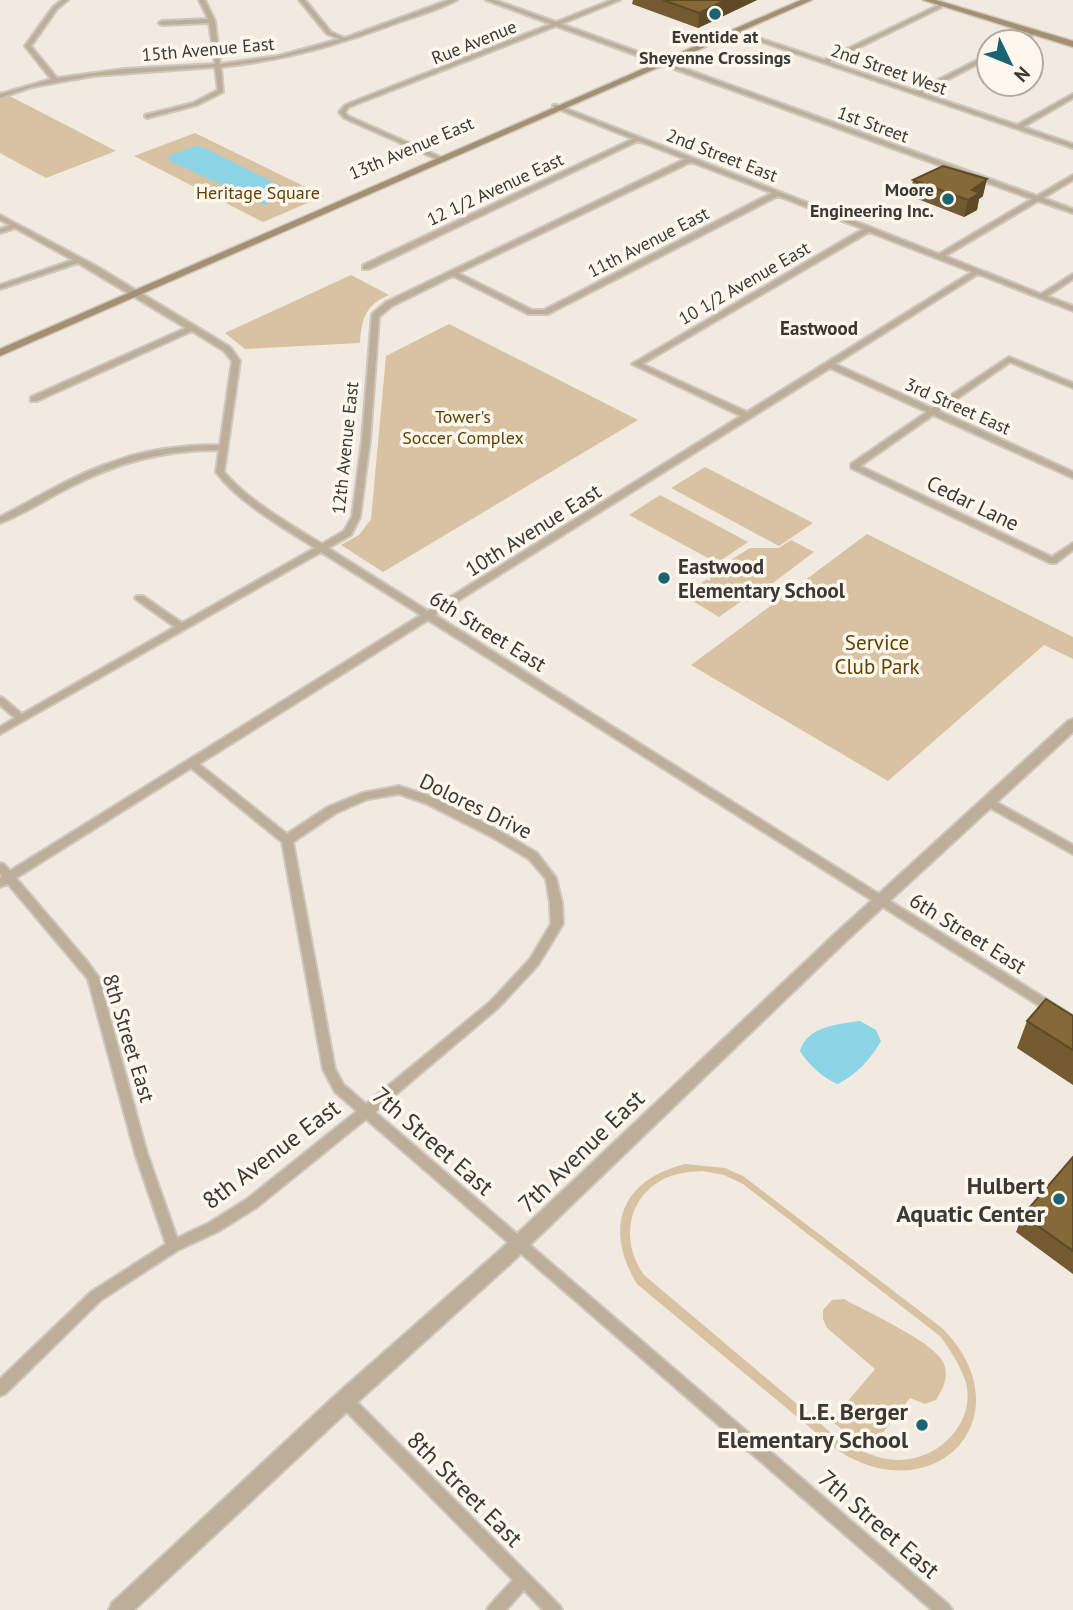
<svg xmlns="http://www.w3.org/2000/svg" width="1073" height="1610" viewBox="0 0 1073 1610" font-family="'PT Sans',sans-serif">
  <rect width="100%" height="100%" fill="#f1eae0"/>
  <path fill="#d8c2a1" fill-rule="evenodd" d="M0,91L116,151L46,178L0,153Z
    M195,133L324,196L263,222L134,156Z
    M351,275L389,295C366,304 361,320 360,343L245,349L225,333Z
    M449,324L638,420L383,572L341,545L359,535L371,519L386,356Z
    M705,467L813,523L779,546L671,488Z
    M660,495L748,542L717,563L629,515Z
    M867,534L1073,637V659L1044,645L888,781L691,665Z
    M791,540L814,552L753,598L747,602L743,600L719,617L683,595L707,579L710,581V573L750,548H779Z
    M685,1164L725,1168L743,1176L942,1328C1027,1413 938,1515 837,1450L637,1284C603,1228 621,1180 685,1164ZM702,1171L724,1175L743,1184L940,1336C950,1350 961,1366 966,1383C976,1424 937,1461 898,1460C878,1460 860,1450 842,1442L644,1275C622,1245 625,1202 660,1181C673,1173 688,1172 702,1171Z
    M844,1299C865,1311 937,1343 944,1364C949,1377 943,1389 936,1400L925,1404L910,1398L869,1450L831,1421L875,1369L827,1328L823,1319V1310L832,1300Z"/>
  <path fill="#8cd5e6" d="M195,146L203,147L293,192L265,205L168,160L169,156Z
    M860,1021L876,1030L881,1041C869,1061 858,1073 838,1084C825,1080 807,1063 800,1051C807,1026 839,1024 860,1021Z"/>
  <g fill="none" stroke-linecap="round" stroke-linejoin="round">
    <g stroke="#cdc7be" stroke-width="4">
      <path id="minor" d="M62,0H68L57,9L31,46L57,78L124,69L215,64L209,23L162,25L159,23L162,21L208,19L199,0H205L215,21L220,64L278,56L340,39L327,34L299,0H305L331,32L345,38L449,0H457C440,9 420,15 402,21C342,44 286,60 221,67L223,92L197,105L147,118L145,117V115L193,103L218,90L215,67L93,76L32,87L0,98V94L51,79L25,46L53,7Z
        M486,0H494L556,22L612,0H620L561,24L1037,196L1073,175V180L1043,198L1073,209V213L1038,201L945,256L1041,294L1073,274V279L1047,296L1073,306V311L978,274L835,364L932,408L1009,357L1073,383V388L1010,362L939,411L1073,472V478L933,415L860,466L1052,557L1073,543V550L1056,563H1050L851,468V464L927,412L830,368L435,615L1073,1016V1027L428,620L199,764L287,834L328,807L362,793L399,786L433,797L500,831L537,853L556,878L562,903L563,924L538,965L498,1008L375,1112L949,1605L952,1610H932L366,1119L257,1207L219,1231L178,1250L101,1300L5,1394L0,1396V1379L91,1292L166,1244L135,1153L88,979L8,884L0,887V878L2,877L0,874V863L4,864L10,871L421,615L321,552L0,734V727L15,718L0,705V697L3,698L22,714L175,627L137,600L135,598L137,596H143L182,623L315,548C283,527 239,503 216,472L219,450C163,450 118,462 68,488C46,499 24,514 0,523V517C37,498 73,475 113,462C147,449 183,445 220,445L232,361L224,351L192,331L37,401H31V397L186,328L78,263L0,289V285L73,260L15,228L0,233V229L10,225L0,220V215L96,266L230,347L240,361L224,472C247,500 291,525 322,544L344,531L352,517L362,440L372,314L386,302L685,159L638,141L369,269H363V265L633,139L553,107V105H557L939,254L1032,199L556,26L349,107L345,112L348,116L445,159V161H441L344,118L339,112L345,105L551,24ZM691,162L772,193L544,310H532L458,273ZM778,196L863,229L632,364L741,416L428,611L328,548L351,535L360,517L370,440L379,317L392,306L453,276L528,314H548ZM869,232L972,272L747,412L642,364ZM191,768L282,842L323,1069L335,1092L357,1111L247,1199L209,1223L177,1238L147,1153L99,978L86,960L16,878ZM399,794L425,803L492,837L529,859L546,879L550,903L551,924L530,959L490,1002L366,1104L343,1084L335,1069L293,842L336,813L368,799Z
        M941,4L946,5L829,62L916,91L989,54V58L922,93L1017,125L1073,94V98L1023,127L1073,144V148L733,32L738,31L824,60Z
        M1032,32L1037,33L1020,42H1013Z
        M989,798L1073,845V854L985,805L984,802Z
        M345,1393L350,1395L559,1605L562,1610H543L524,1590L506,1610H487L490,1605L513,1580L340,1405L338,1400L340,1395Z"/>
    </g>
    <g stroke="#cdc7be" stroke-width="4">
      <path id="tertiary" d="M1073,719V732L846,941L511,1263L352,1407L134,1610H109L112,1603L338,1393L499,1251L836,933L1068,721Z"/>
    </g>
    <g stroke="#cdc7be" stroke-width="3">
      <path id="secondary" d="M801,0H812L0,356V349Z
        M923,0H936L1073,41V47Z"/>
    </g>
    <use href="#minor" fill="#bcae98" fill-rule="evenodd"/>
    <use href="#tertiary" fill="#bcae98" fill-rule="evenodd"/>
    <use href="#secondary" fill="#a49070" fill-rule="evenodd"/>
  </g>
  <path fill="#735a30" d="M633,0H757L698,28L632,4Z
    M913,180L983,196L979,199L977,210L964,217L910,196Z
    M1073,1016V1085L1017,1048L1027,1021Z
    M1073,1157V1274L1016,1232L1023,1215Z"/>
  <path fill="#5e4a27" d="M726,0H757L698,28L699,13Z
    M987,179L983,196L979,199L977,210L964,217L968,200L972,190Z"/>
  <path fill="#866938" stroke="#5e4a27" stroke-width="2" d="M663,0H726L699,13Z
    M943,166L987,179L972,190L980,193L968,200L913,180Z
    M1046,999L1073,1016V1050L1027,1021Z
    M1073,1157V1251L1023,1215Z"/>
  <g fill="#1b6372" stroke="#fef7ed" stroke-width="2.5">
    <circle cx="715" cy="14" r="7"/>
    <circle cx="948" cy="199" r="7"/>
    <circle cx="664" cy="578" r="7"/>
    <circle cx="1059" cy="1199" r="7"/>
    <circle cx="922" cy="1425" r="7"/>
  </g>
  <g text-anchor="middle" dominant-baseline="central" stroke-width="7" stroke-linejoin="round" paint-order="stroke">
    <g font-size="18" font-weight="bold" fill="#3c3935" stroke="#fef7ed">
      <text x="715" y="36">Eventide at<tspan x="715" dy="21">Sheyenne Crossings</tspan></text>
      <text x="934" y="189" text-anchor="end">Moore<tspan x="934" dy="21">Engineering Inc.</tspan></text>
    </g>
    <g font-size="18" fill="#3c3935" stroke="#fef7ed">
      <text transform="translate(474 42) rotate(-22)">Rue Avenue</text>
      <text transform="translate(208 49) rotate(-5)">15th Avenue East</text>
      <text transform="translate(889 69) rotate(19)">2nd Street West</text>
      <text transform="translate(873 124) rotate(20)">1st Street</text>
      <text transform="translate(411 148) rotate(-23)">13th Avenue East</text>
      <text transform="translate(722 155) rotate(21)">2nd Street East</text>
      <text transform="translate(495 189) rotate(-25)">12 1/2 Avenue East</text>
      <text transform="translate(648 242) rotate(-27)">11th Avenue East</text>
      <text transform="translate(744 283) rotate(-30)">10 1/2 Avenue East</text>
      <text transform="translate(958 406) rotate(24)">3rd Street East</text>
      <text transform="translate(345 448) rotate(-84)">12th Avenue East</text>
    </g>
    <g font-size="18" fill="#604100" stroke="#fef7ed">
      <text x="258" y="192">Heritage Square</text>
      <text x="463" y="416">Tower's<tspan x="463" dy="21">Soccer Complex</tspan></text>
    </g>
    <g font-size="19" font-weight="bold" fill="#3c362f" stroke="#fef7ed">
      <text x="819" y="328">Eastwood</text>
    </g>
    <g font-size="21" fill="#3c3935" stroke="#fef7ed">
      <text transform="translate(973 503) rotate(26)">Cedar Lane</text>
      <text transform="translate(533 530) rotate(-32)">10th Avenue East</text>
      <text transform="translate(488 631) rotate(32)">6th Street East</text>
      <text transform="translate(476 806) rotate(26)">Dolores Drive</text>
      <text transform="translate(968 933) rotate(32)">6th Street East</text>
      <text transform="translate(129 1038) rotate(73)">8th Street East</text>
    </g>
    <g font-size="21" font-weight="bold" fill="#3c3935" stroke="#fef7ed" text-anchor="start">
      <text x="678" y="566">Eastwood<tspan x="678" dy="24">Elementary School</tspan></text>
    </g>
    <g font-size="21" fill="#604100" stroke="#fef7ed">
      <text x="877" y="642">Service<tspan x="877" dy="24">Club Park</tspan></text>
    </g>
    <g font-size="24" fill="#3c3935" stroke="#fef7ed">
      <text transform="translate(433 1141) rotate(41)">7th Street East</text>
      <text transform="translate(581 1151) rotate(-44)">7th Avenue East</text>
      <text transform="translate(271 1154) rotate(-37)">8th Avenue East</text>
      <text transform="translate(465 1489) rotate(45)">8th Street East</text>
      <text transform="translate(879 1524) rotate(41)">7th Street East</text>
    </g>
    <g font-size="24" font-weight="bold" fill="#3c3935" stroke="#fef7ed" text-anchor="end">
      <text x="1045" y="1185">Hulbert<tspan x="1045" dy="28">Aquatic Center</tspan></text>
      <text x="908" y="1411">L.E. Berger<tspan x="908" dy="28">Elementary School</tspan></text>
    </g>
  </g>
  <g transform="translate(1010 63) rotate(133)"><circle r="33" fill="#fef7ed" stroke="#b0aba3" stroke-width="2"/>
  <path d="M0-5L12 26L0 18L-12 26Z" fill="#1b6372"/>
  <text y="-10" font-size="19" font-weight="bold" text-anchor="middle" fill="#3c3935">N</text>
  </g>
</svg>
